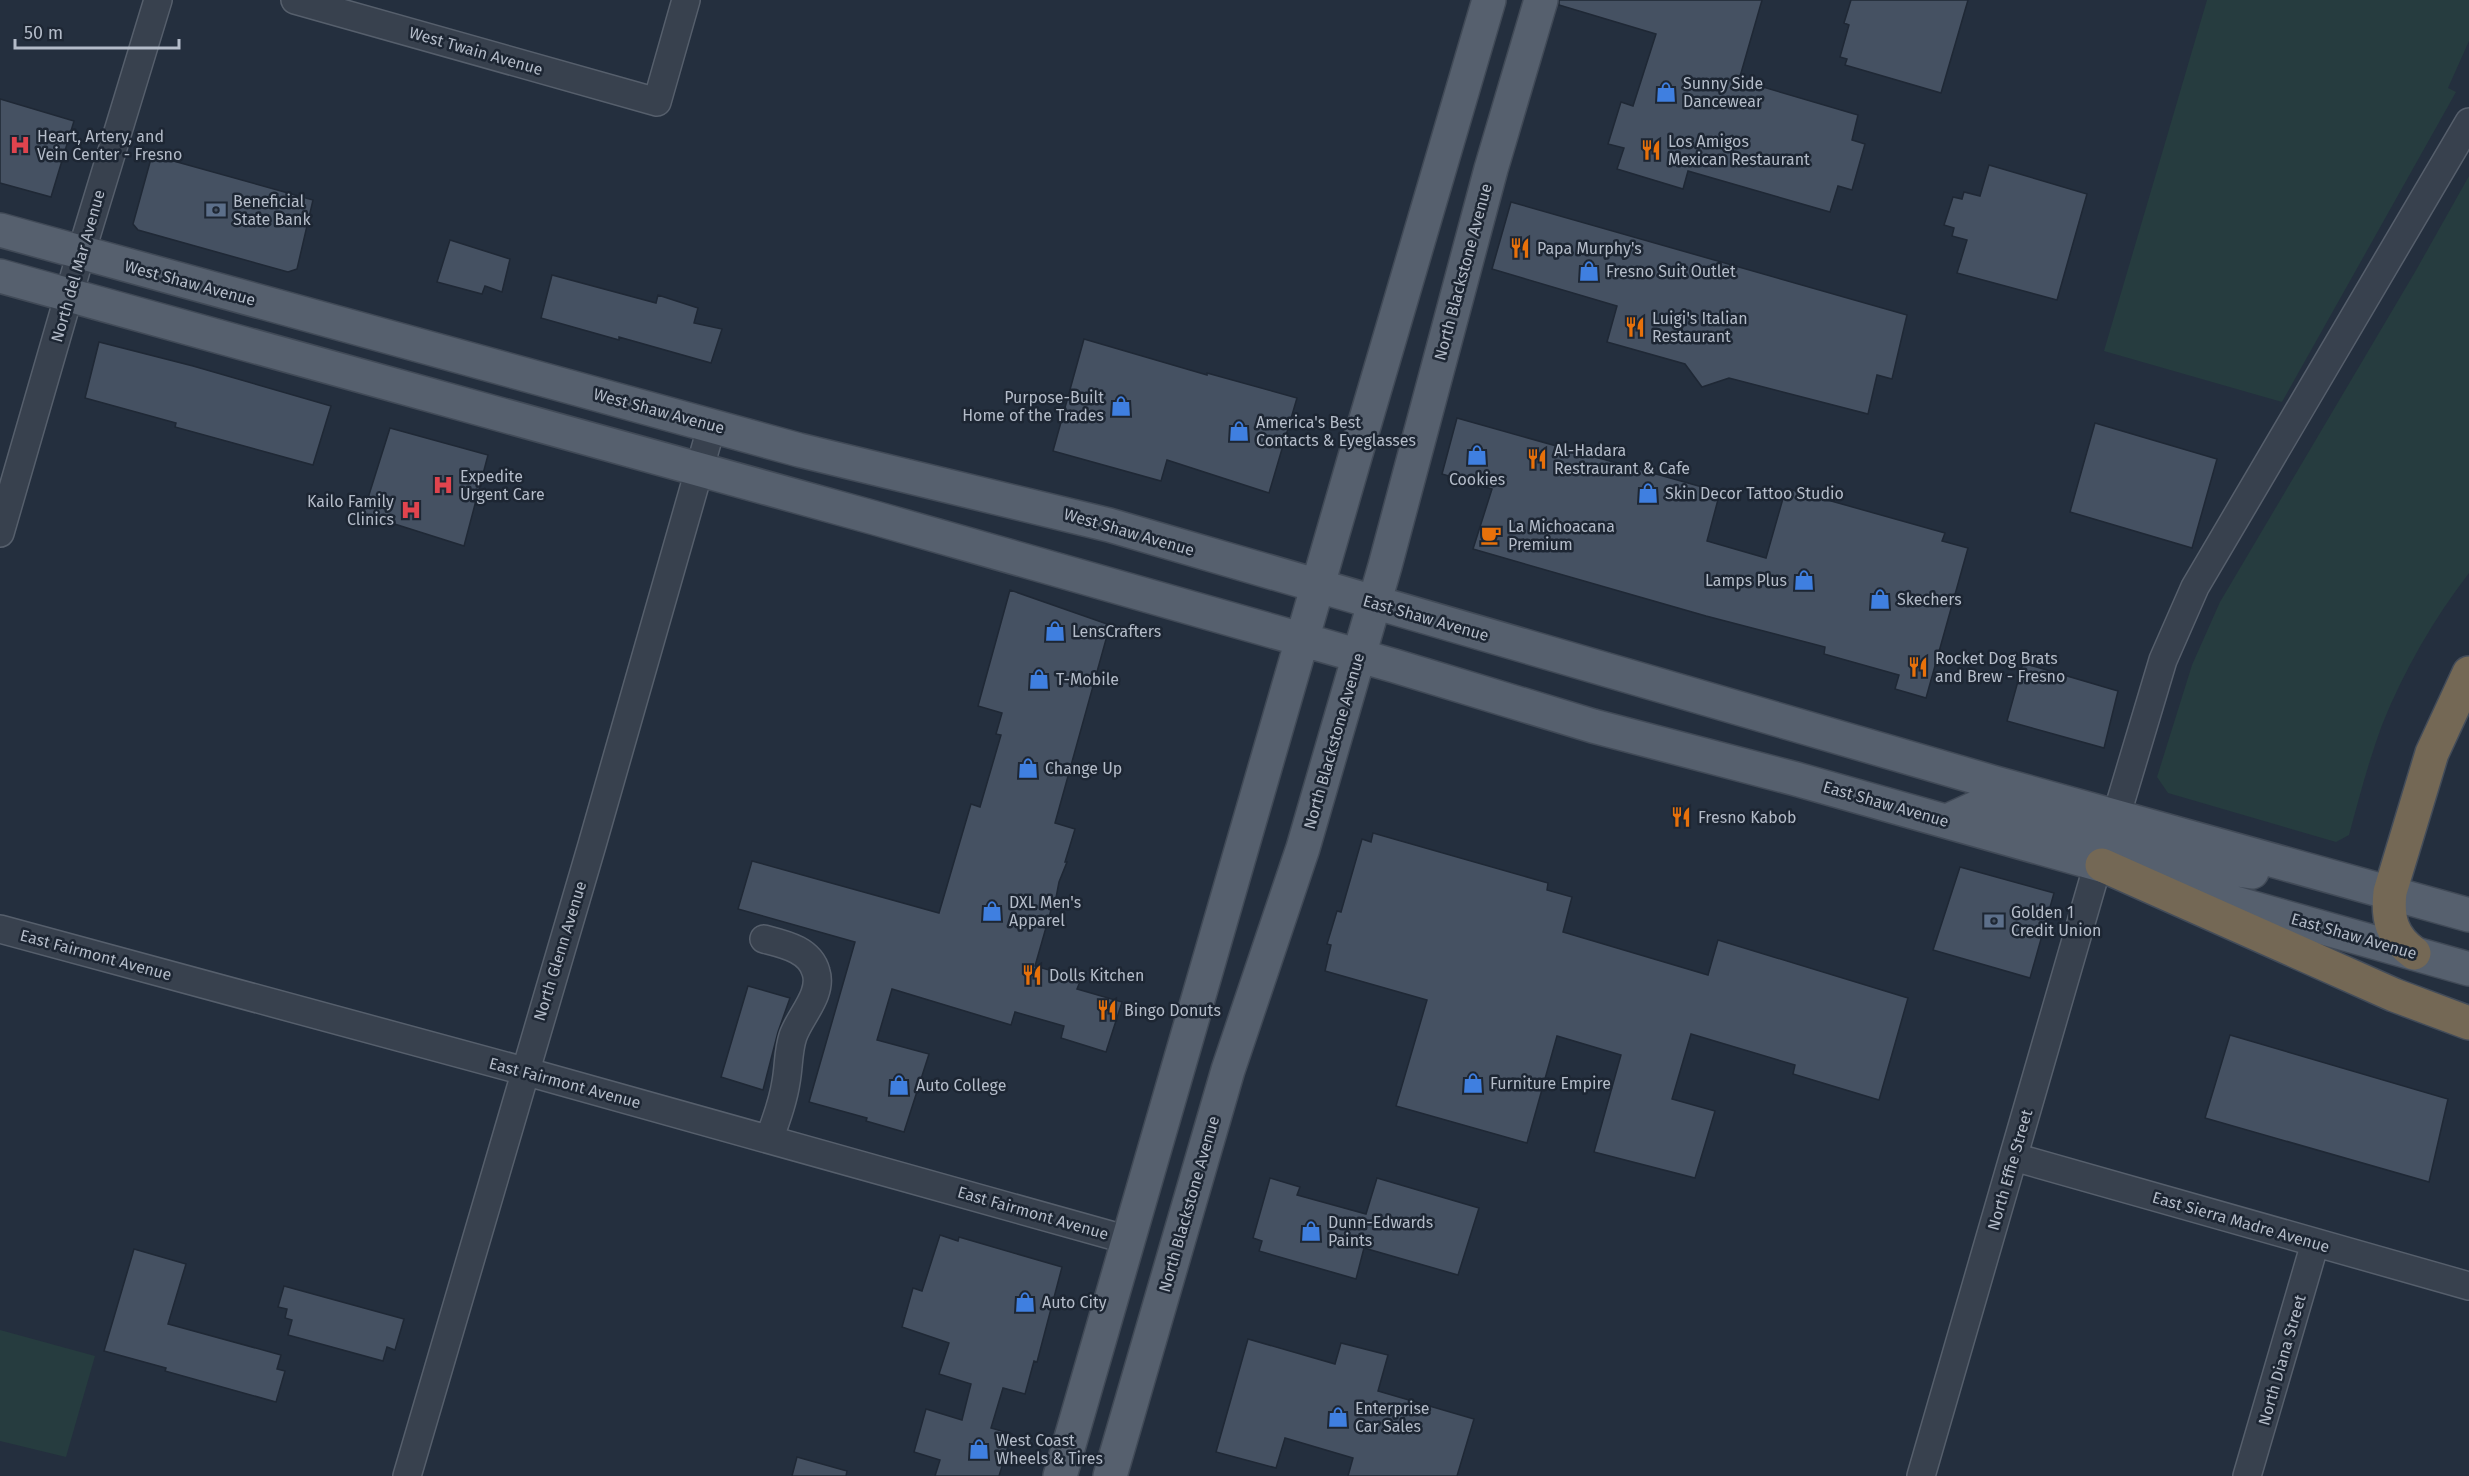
<svg xmlns="http://www.w3.org/2000/svg" width="2469" height="1476" viewBox="0 0 2469 1476" font-family="'Fira Sans',sans-serif">
  <rect width="100%" height="100%" fill="#242f3e"/>
  <path fill="#263c3f" d="M2207,0H2469V41L2448,88L2456,92L2282,402L2104,351Z
    M2469,176V573C2433,620 2404,670 2382,725C2369,760 2359,798 2349,835L2336,842L2168,793L2157,777L2192,665L2220,602L2415,272Z
    M0,1330L95,1356L66,1457L0,1441Z"/>
  <path fill="#455162" stroke="#1f2835" stroke-width="1.5" d="M1559,0H1762L1739,80L1858,115L1852,140L1865,144L1852,190L1838,186L1830,212L1688,171L1683,189L1617,169L1624,148L1608,144L1621,102L1633,106L1656,34L1559,5Z
    M1851,0H1968L1941,93L1845,65L1847,59L1840,57L1849,25L1844,23Z
    M0,99L74,121L51,197L0,183Z
    M152,155L313,200L297,269L288,272L138,230L133,224Z
    M1989,165L2087,194L2057,300L1957,273L1967,240L1952,236L1954,228L1944,225L1953,197L1962,199L1964,192L1980,196Z
    M1511,202L1907,315L1892,379L1877,375L1868,414L1729,378L1702,387L1685,364L1607,342L1617,306L1492,269Z
    M450,240L510,259L502,292L485,286L482,294L437,282Z
    M552,275L656,303L658,295L698,308L694,323L722,329L711,363L619,337V340L541,318Z
    M1084,339L1207,375V373L1297,398L1269,493L1167,460L1161,481L1053,451Z
    M99,342L193,366L331,406L313,465L175,427L176,423L85,398Z
    M1457,418L1720,492L1707,541L1766,558L1784,495L1790,497L1792,490L1945,533L1942,541L1968,548L1926,698L1895,689L1899,675L1824,654L1825,647L1706,616L1473,549L1492,489L1442,474Z
    M2095,423L2217,459L2192,548L2070,512Z
    M390,428L488,455L464,546L363,514Z
    M1010,590L1110,625L1055,823L1075,829L1065,862H1067L1059,882L1055,903H1053L1035,966L1081,979L1077,989L1122,1002L1106,1052L1061,1038L1064,1026L1015,1012L1011,1025L892,989L877,1040L929,1054L904,1132L866,1121L867,1118L809,1102L855,942L738,909L752,861L939,913L971,804L980,807L1001,735L996,734L1002,713L978,706Z
    M2023,663L2118,691L2104,748L2007,721Z
    M1373,833L1548,883L1547,890L1572,897L1563,932L1708,975L1718,940L1908,998L1879,1100L1793,1074L1795,1065L1691,1034L1672,1099L1715,1111L1695,1178L1594,1152L1621,1055L1557,1036L1527,1143L1396,1106L1427,1000L1325,971L1331,945L1327,944L1337,911L1341,912L1362,839L1371,842Z
    M1960,867L2054,893L2030,978L1933,950Z
    M748,986L790,998L778,1032L763,1090L721,1077Z
    M2230,1035L2448,1099L2429,1182L2205,1118Z
    M1270,1178L1300,1187L1297,1195L1366,1214L1377,1178L1479,1208L1458,1275L1364,1248L1356,1279L1259,1251L1262,1241L1253,1238Z
    M940,1235L958,1241L959,1237L1062,1267L1037,1362L1034,1361L1025,1394L1003,1388L991,1428L1012,1434L999,1476H935L940,1460L914,1452L926,1409L962,1420L971,1384L939,1374L949,1343L902,1327L913,1288L922,1291Z
    M134,1249L186,1264L168,1324L281,1355L277,1369L285,1371L276,1402L165,1371L166,1368L104,1351Z
    M284,1286L404,1319L395,1350L387,1347L383,1361L288,1335L292,1320L285,1318L287,1309L278,1307Z
    M1248,1339L1335,1364L1341,1343L1388,1355L1378,1391L1474,1419L1457,1476H1348L1353,1458L1285,1438L1276,1468L1216,1452Z
    M797,1457L847,1471L846,1476H792Z"/>
  <g fill="none" stroke-linecap="round" stroke-linejoin="round">
    <g stroke="#565f6c" stroke-width="30">
      <path id="minor" d="M295,0L657,102L686,0
        M0,533L81,253L158,0
        M2116,817L2163,660L2195,587L2469,122
        M0,929L524,1071L1128,1240
        M764,939C783,944 810,949 816,972C823,994 800,1016 793,1036C788,1051 789,1066 786,1082C783,1102 776,1121 769,1139
        M2014,1157L2469,1286
        M407,1476L592,845L712,425
        M1921,1476L2098,864
        M2247,1476L2315,1243"/>
    </g>
    <g stroke="#414a57" stroke-width="36">
      <path id="major" d="M0,230L799,450L1109,525L1992,782L2469,915
        M0,276L875,518L1395,666L1593,726L1796,779L2469,969
        M1947,821L1982,805L2097,834L2104,832L2116,817
        M2098,864C2106,851 2118,847 2133,847L2201,865L2252,872
        M1060,1476L1361,436L1489,0
        M1110,1476L1228,1070L1303,848L1385,566L1491,169L1541,0"/>
    </g>
    <g stroke="#434c59" stroke-width="36">
      <path id="highway" d="M2102,865L2394,995L2469,1023
        M2414,953C2392,937 2387,919 2390,892L2432,753L2469,673"/>
    </g>
    <use href="#minor" stroke="#38414e" stroke-width="27"/>
    <use href="#major" stroke="#56606e" stroke-width="33"/>
    <use href="#highway" stroke="#746855" stroke-width="33"/>
  </g>
  <defs>
    <g id="shop-bare" transform="scale(1.62)"><path d="M-5-2.5h2.3a2.7 3.5 0 0 1 5.4 0H5L5.5 6h-11ZM-1.5-2.5h3a1.5 2.3 0 0 0-3 0Z" fill="#3f7fe0" stroke="#1d2633" stroke-width="2.5" paint-order="stroke"/></g>
    <g id="hospital-bare" transform="scale(1.62)"><path d="M-5-5h3v3.5h4V-5h3V5h-3V1.5h-4V5h-3Z" fill="#e0444e" stroke="#1d2633" stroke-width="2.5" paint-order="stroke"/></g>
    <g id="restaurant-bare" transform="scale(1.62)"><path d="M-5-6h1v4h1v-4h1v4h1v-4h1v5L-1.5 .5V6h-2V.5L-5-1ZM5-6V6H3V1.5H1.5Q1.5-4 5-6Z" fill="#e8710a" stroke="#1d2633" stroke-width="2.5" paint-order="stroke"/></g>
    <g id="bank-bare" transform="scale(1.62)"><path d="M-6-4H6V4H-6ZM0-2.3a2.3 2.3 0 1 0 0 4.6a2.3 2.3 0 1 0 0-4.6Z" fill="#5c6f8a" stroke="#1d2633" stroke-width="2.5" paint-order="stroke"/></g>
    <g id="cafe-bare" transform="scale(1.62)"><path d="M-5.5-4.5H6V0H3Q3 3.5 0 3.5H-2.5Q-5.5 3.5-5.5 0ZM3-3.2v2h1.7v-2ZM-6 4.5H4V6H-6Z" fill="#e8710a" stroke="#1d2633" stroke-width="2.5" paint-order="stroke"/></g>
  </defs>
  <g fill-rule="evenodd">
    <use href="#shop-bare" x="1666" y="92"/>
    <use href="#hospital-bare" x="20" y="145"/>
    <use href="#restaurant-bare" x="1651" y="150"/>
    <use href="#bank-bare" x="216" y="210"/>
    <use href="#restaurant-bare" x="1520" y="248"/>
    <use href="#shop-bare" x="1589" y="271"/>
    <use href="#restaurant-bare" x="1635" y="327"/>
    <use href="#shop-bare" x="1121" y="406"/>
    <use href="#shop-bare" x="1239" y="431"/>
    <use href="#shop-bare" x="1477" y="455"/>
    <use href="#restaurant-bare" x="1537" y="459"/>
    <use href="#hospital-bare" x="443" y="485"/>
    <use href="#shop-bare" x="1648" y="493"/>
    <use href="#hospital-bare" x="411" y="510"/>
    <use href="#cafe-bare" x="1491" y="535"/>
    <use href="#shop-bare" x="1804" y="580"/>
    <use href="#shop-bare" x="1880" y="599"/>
    <use href="#shop-bare" x="1055" y="631"/>
    <use href="#restaurant-bare" x="1918" y="667"/>
    <use href="#shop-bare" x="1039" y="679"/>
    <use href="#shop-bare" x="1028" y="768"/>
    <use href="#restaurant-bare" x="1681" y="817"/>
    <use href="#shop-bare" x="992" y="911"/>
    <use href="#bank-bare" x="1994" y="921"/>
    <use href="#restaurant-bare" x="1032" y="975"/>
    <use href="#restaurant-bare" x="1107" y="1010"/>
    <use href="#shop-bare" x="1473" y="1083"/>
    <use href="#shop-bare" x="899" y="1085"/>
    <use href="#shop-bare" x="1311" y="1231"/>
    <use href="#shop-bare" x="1025" y="1302"/>
    <use href="#shop-bare" x="1338" y="1417"/>
    <use href="#shop-bare" x="979" y="1449"/>
  </g>
  <g text-anchor="middle" dominant-baseline="central" stroke-width="5" stroke-linejoin="round" paint-order="stroke">
    <g font-size="16" fill="#b4bcc9" stroke="#1d2633">
      <text transform="translate(476 51) rotate(16)">West Twain Avenue</text>
      <text transform="translate(78 266) rotate(-74)">North del Mar Avenue</text>
      <text transform="translate(1463 272) rotate(-75)">North Blackstone Avenue</text>
      <text transform="translate(190 283) rotate(15)">West Shaw Avenue</text>
      <text transform="translate(659 411) rotate(15)">West Shaw Avenue</text>
      <text transform="translate(1129 532) rotate(16)">West Shaw Avenue</text>
      <text transform="translate(1426 618) rotate(16)">East Shaw Avenue</text>
      <text transform="translate(1334 741) rotate(-74)">North Blackstone Avenue</text>
      <text transform="translate(1886 804) rotate(16)">East Shaw Avenue</text>
      <text transform="translate(2354 936) rotate(16)">East Shaw Avenue</text>
      <text transform="translate(560 951) rotate(-73)">North Glenn Avenue</text>
      <text transform="translate(96 955) rotate(15)">East Fairmont Avenue</text>
      <text transform="translate(565 1083) rotate(15)">East Fairmont Avenue</text>
      <text transform="translate(2010 1170) rotate(-74)">North Effie Street</text>
      <text transform="translate(1189 1204) rotate(-74)">North Blackstone Avenue</text>
      <text transform="translate(1033 1213) rotate(16)">East Fairmont Avenue</text>
      <text transform="translate(2241 1222) rotate(16)">East Sierra Madre Avenue</text>
      <text transform="translate(2282 1360) rotate(-74)">North Diana Street</text>
    </g>
    <g font-size="16" fill="#b4bcc9" stroke="#1d2633" text-anchor="start">
      <text x="1683" y="83">Sunny Side<tspan x="1683" dy="18">Dancewear</tspan></text>
      <text x="37" y="136">Heart, Artery, and<tspan x="37" dy="18">Vein Center - Fresno</tspan></text>
      <text x="1668" y="141">Los Amigos<tspan x="1668" dy="18">Mexican Restaurant</tspan></text>
      <text x="233" y="201">Beneficial<tspan x="233" dy="18">State Bank</tspan></text>
      <text x="1537" y="248">Papa Murphy's</text>
      <text x="1606" y="271">Fresno Suit Outlet</text>
      <text x="1652" y="318">Luigi's Italian<tspan x="1652" dy="18">Restaurant</tspan></text>
      <text x="1104" y="397" text-anchor="end">Purpose-Built<tspan x="1104" dy="18">Home of the Trades</tspan></text>
      <text x="1256" y="422">America's Best<tspan x="1256" dy="18">Contacts &amp; Eyeglasses</tspan></text>
      <text x="1554" y="450">Al-Hadara<tspan x="1554" dy="18">Restraurant &amp; Cafe</tspan></text>
      <text x="460" y="476">Expedite<tspan x="460" dy="18">Urgent Care</tspan></text>
      <text x="1477" y="479" text-anchor="middle">Cookies</text>
      <text x="1665" y="493">Skin Decor Tattoo Studio</text>
      <text x="394" y="501" text-anchor="end">Kailo Family<tspan x="394" dy="18">Clinics</tspan></text>
      <text x="1508" y="526">La Michoacana<tspan x="1508" dy="18">Premium</tspan></text>
      <text x="1787" y="580" text-anchor="end">Lamps Plus</text>
      <text x="1897" y="599">Skechers</text>
      <text x="1072" y="631">LensCrafters</text>
      <text x="1935" y="658">Rocket Dog Brats<tspan x="1935" dy="18">and Brew - Fresno</tspan></text>
      <text x="1056" y="679">T-Mobile</text>
      <text x="1045" y="768">Change Up</text>
      <text x="1698" y="817">Fresno Kabob</text>
      <text x="1009" y="902">DXL Men's<tspan x="1009" dy="18">Apparel</tspan></text>
      <text x="2011" y="912">Golden 1<tspan x="2011" dy="18">Credit Union</tspan></text>
      <text x="1049" y="975">Dolls Kitchen</text>
      <text x="1124" y="1010">Bingo Donuts</text>
      <text x="1490" y="1083">Furniture Empire</text>
      <text x="916" y="1085">Auto College</text>
      <text x="1328" y="1222">Dunn-Edwards<tspan x="1328" dy="18">Paints</tspan></text>
      <text x="1042" y="1302">Auto City</text>
      <text x="1355" y="1408">Enterprise<tspan x="1355" dy="18">Car Sales</tspan></text>
      <text x="996" y="1440">West Coast<tspan x="996" dy="18">Wheels &amp; Tires</tspan></text>
    </g>
  </g>
  <path d="M15 39v9h164v-9" fill="none" stroke="#b4bcc9" stroke-width="3"/>
  <text x="24" y="39" font-size="18" fill="#b4bcc9" stroke="#1d2633" stroke-width="4.5" paint-order="stroke">50 m</text>
</svg>
